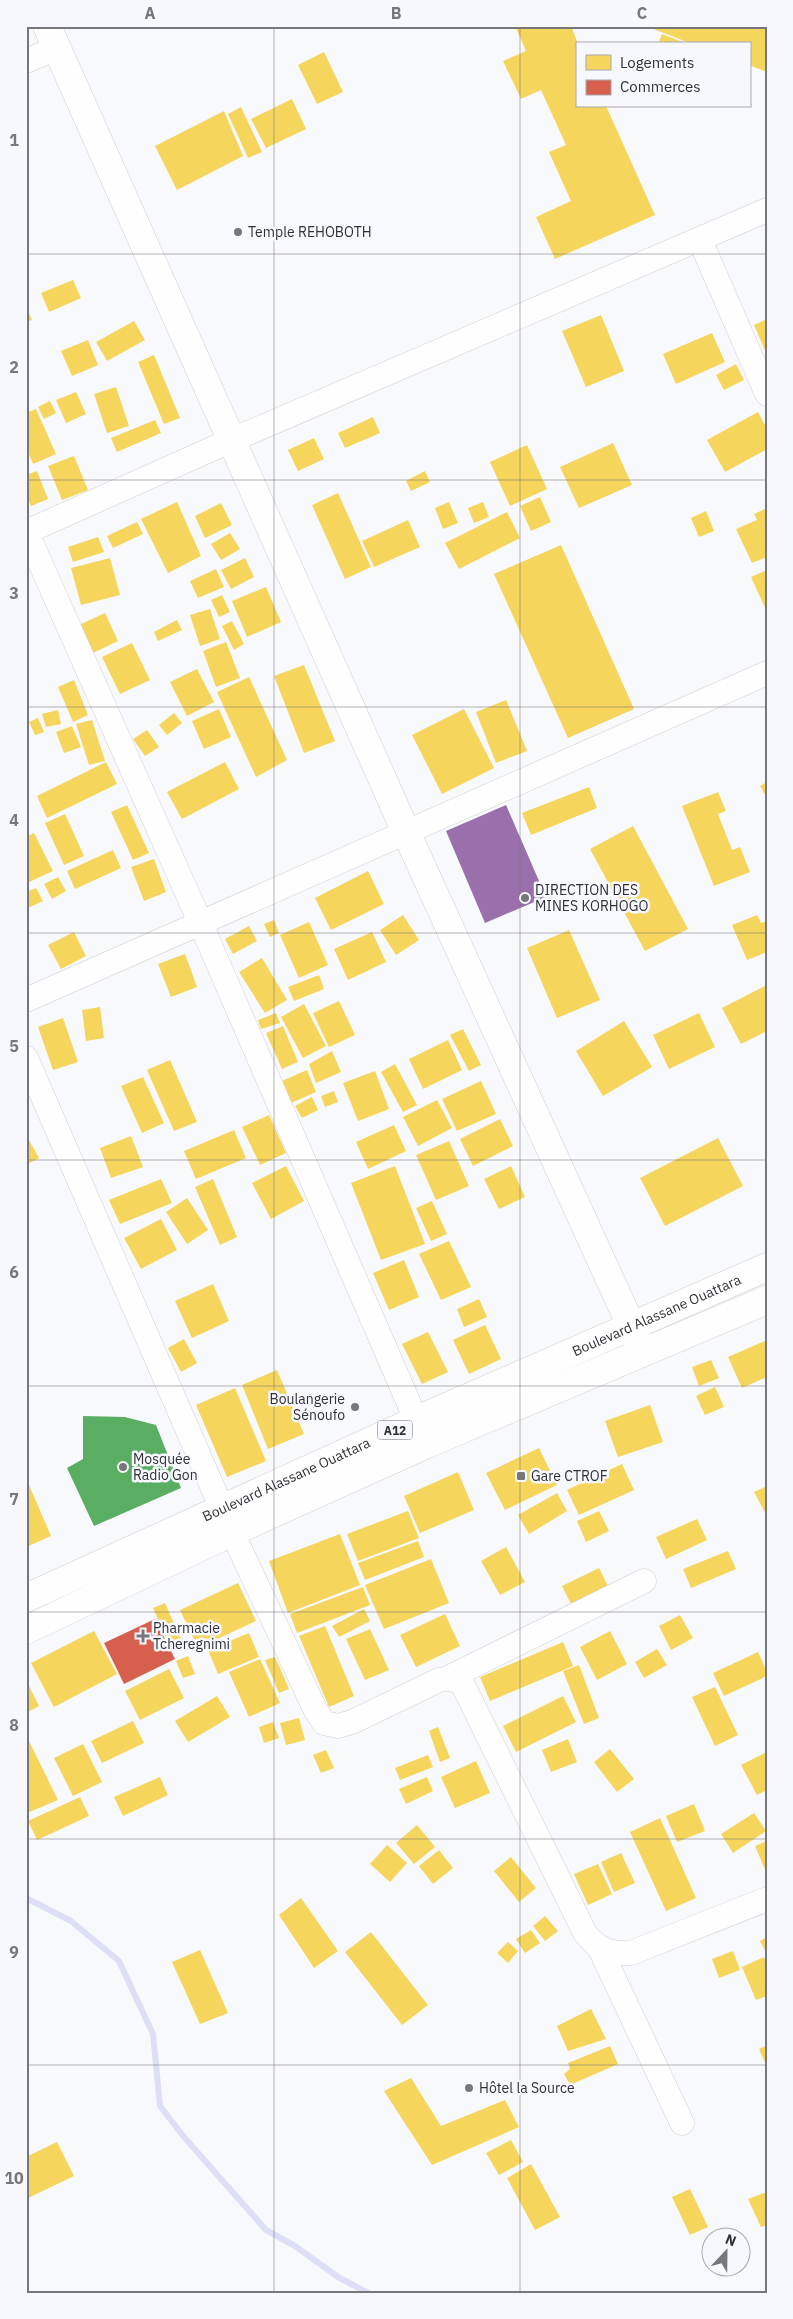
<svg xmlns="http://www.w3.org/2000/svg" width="793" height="2319" viewBox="0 0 793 2319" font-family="'IBM Plex Sans',sans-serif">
  <rect width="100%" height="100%" fill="#f8f9fc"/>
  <path fill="#f6d55c" d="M515,26H571L578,44H577V106H606L655,215L555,259L536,217L571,201L549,152L566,145L541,90L521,99L503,61L526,51Z
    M646,26H767V72L749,65V44H692Z
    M662,34L688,44H658Z
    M324,52L343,92L317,104L298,65Z
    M292,99L306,129L266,148L251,119Z
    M241,107L262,152L248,158L228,114Z
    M224,111L243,156L177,190L155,146Z
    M73,280L81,298L49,312L41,293Z
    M26,306L32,320L26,322Z
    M601,315L624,371L586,387L562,331Z
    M767,319V355L754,325Z
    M134,321L145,340L107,361L96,342Z
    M712,333L725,362L676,384L663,354Z
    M88,340L98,365L72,376L61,351Z
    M154,355L180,418L164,424L138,362Z
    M736,364L744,380L724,390L716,375Z
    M116,387L129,426L107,433L94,394Z
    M76,392L86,414L66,423L56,400Z
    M50,401L56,413L44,419L38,407Z
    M36,409L56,454L33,464L26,447V413Z
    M758,412L767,429V449L725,472L707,440Z
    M373,417L380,433L345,448L338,433Z
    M155,420L161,433L117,452L111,438Z
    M314,438L324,459L298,471L288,450Z
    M613,443L632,485L579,508L560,467Z
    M527,445L547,489L510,506L490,462Z
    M74,456L88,490L62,500L48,466Z
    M37,471L48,499L31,506L26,494V475Z
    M425,471L430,482L411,491L406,481Z
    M338,493L371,567L345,579L312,505Z
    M540,497L551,522L531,531L520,506Z
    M177,502L201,556L168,573L141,519Z
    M449,502L458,523L443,529L435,508Z
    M483,502L489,517L474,523L468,508Z
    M221,503L232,525L205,538L195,516Z
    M767,508V557L752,563L736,529L757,520L754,514Z
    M706,511L714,531L699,537L691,518Z
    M507,512L520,538L459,569L445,543Z
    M408,520L420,547L374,567L362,541Z
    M137,522L143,534L113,548L107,536Z
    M230,533L240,549L221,560L211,544Z
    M98,537L104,552L73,562L68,547Z
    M561,545L634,709L568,738L494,574Z
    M110,558L120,595L81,605L71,568Z
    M245,558L254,577L231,589L221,570Z
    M216,569L224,587L198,598L190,581Z
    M767,570V612L751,577Z
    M266,587L281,622L247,637L232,601Z
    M222,595L230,612L219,617L211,600Z
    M210,609L220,639L200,646L190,615Z
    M105,613L118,641L93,653L79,625Z
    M177,620L182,630L158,641L154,632Z
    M232,621L244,644L234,650L222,626Z
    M226,642L240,678L216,687L203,651Z
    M132,643L150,680L120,694L102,657Z
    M304,665L335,741L304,753L274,676Z
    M197,669L214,702L187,716L170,682Z
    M249,677L287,760L256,777L217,692Z
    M74,680L88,715L73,722L58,687Z
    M506,700L527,751L496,763L476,712Z
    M219,709L231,737L204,749L192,721Z
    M464,709L494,768L442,794L412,735Z
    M58,710L61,724L46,727L42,714Z
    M174,713L182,723L167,735L159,725Z
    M38,718L44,732L35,735L29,722Z
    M92,720L105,761L89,765L76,724Z
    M72,726L81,747L64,753L56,732Z
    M147,730L159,747L145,756L133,739Z
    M106,762L117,784L47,818L37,796Z
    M225,762L239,789L182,819L167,792Z
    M767,782V798L760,786Z
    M589,787L597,808L531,835L522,813Z
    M718,792L726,811L718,814L732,850L740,847L750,872L714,886L682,806Z
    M127,805L149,853L133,860L111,812Z
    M65,814L84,856L64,865L45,823Z
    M633,826L688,929L645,951L590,849Z
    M34,833L53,871L27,883L26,837Z
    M113,850L121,868L75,889L67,871Z
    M154,859L166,892L144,901L131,867Z
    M368,871L384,904L331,930L315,898Z
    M58,877L66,891L52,899L44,884Z
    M36,888L43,901L26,909V892Z
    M403,915L419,940L396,955L380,930Z
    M757,915L761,923L767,921V952L747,960L732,925Z
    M274,920L279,933L270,937L264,924Z
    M309,922L328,965L299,978L280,935Z
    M249,926L257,941L233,954L225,939Z
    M569,930L600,1000L557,1018L527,948Z
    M74,932L86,956L61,969L48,945Z
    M372,932L386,962L348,980L334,949Z
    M185,954L197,987L171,997L158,964Z
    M262,958L287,1000L265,1013L239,972Z
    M319,975L324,989L294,1001L288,987Z
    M767,985V1031L741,1044L722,1008Z
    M339,1001L355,1035L329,1047L313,1013Z
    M304,1004L326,1046L303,1058L281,1017Z
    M100,1007L104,1038L86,1041L82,1010Z
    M276,1013L280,1023L261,1029L258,1020Z
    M699,1013L715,1047L669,1069L653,1035Z
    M63,1018L78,1062L53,1070L38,1027Z
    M624,1021L652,1067L603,1096L576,1051Z
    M283,1026L298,1062L282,1069L266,1033Z
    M463,1029L481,1065L469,1071L450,1035Z
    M448,1040L462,1070L423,1089L409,1059Z
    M332,1051L341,1072L316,1083L309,1064Z
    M170,1060L197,1122L174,1131L147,1070Z
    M395,1064L417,1105L403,1112L381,1072Z
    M307,1070L316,1092L291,1103L282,1081Z
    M375,1071L389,1109L358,1121L343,1083Z
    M143,1077L164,1123L142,1133L121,1086Z
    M481,1081L496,1114L457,1131L442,1099Z
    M334,1091L338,1102L325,1107L321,1096Z
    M312,1097L318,1110L302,1118L295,1106Z
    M437,1100L452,1128L418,1146L403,1117Z
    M269,1115L286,1153L260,1165L242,1127Z
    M500,1119L513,1146L473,1166L460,1139Z
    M394,1125L406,1151L368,1169L356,1142Z
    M234,1130L246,1158L196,1179L184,1151Z
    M26,1135L39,1158L26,1165Z
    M131,1136L143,1167L111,1178L100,1148Z
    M718,1138L743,1186L665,1226L640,1178Z
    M449,1141L469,1186L436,1200L416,1155Z
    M286,1166L304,1201L271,1219L252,1183Z
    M395,1166L425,1244L381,1260L351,1183Z
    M511,1166L525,1197L499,1209L484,1179Z
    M161,1179L172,1203L120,1224L109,1200Z
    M213,1179L237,1237L220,1245L195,1187Z
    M187,1198L208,1230L187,1244L166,1212Z
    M432,1201L447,1234L431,1241L416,1208Z
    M161,1219L177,1250L141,1269L124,1238Z
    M449,1241L471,1287L441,1300L419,1254Z
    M404,1260L419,1297L389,1310L373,1273Z
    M213,1284L229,1321L192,1338L175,1301Z
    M479,1299L487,1317L464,1327L457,1309Z
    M485,1325L501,1359L469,1374L453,1340Z
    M428,1332L448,1372L422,1384L402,1344Z
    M184,1339L197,1363L181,1372L168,1348Z
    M767,1340V1377L742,1388L728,1357Z
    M711,1360L719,1378L699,1386L692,1367Z
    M277,1370L304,1434L268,1449L242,1385Z
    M715,1387L724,1407L705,1415L696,1396Z
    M235,1388L266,1461L227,1477L196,1405Z
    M650,1405L663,1442L618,1457L605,1421Z
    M539,1448L557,1485L505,1510L486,1473Z
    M622,1464L634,1490L579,1515L567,1490Z
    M458,1472L474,1510L420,1533L404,1496Z
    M29,1485L51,1536L26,1547V1486Z
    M767,1486V1516L754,1492Z
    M557,1493L567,1511L529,1534L518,1515Z
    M408,1511L419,1538L358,1561L347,1534Z
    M599,1511L609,1531L586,1542L577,1521Z
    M697,1519L707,1540L666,1559L656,1537Z
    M340,1534L360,1585L288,1613L269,1561Z
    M418,1541L424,1557L365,1580L358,1563Z
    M506,1547L525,1582L500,1595L481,1561Z
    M728,1551L736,1569L691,1588L683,1569Z
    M431,1559L449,1603L384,1629L365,1585Z
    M599,1568L609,1588L572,1606L562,1586Z
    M238,1583L256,1621L198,1648L180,1610Z
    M363,1587L370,1605L297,1633L290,1614Z
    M165,1603L183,1644L171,1649L153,1608Z
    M364,1609L370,1621L339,1637L332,1626Z
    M445,1614L460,1646L416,1667L400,1635Z
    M680,1615L693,1638L671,1650L659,1626Z
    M325,1626L354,1696L329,1707L299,1636Z
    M370,1629L389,1670L365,1680L346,1639Z
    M94,1631L117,1674L54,1707L31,1663Z
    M610,1631L627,1664L597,1680L580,1647Z
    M249,1633L259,1657L218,1674L208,1650Z
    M563,1642L573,1666L490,1701L480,1677Z
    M657,1649L667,1665L644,1678L635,1662Z
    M758,1652L767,1672V1676L724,1696L713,1673Z
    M188,1656L195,1674L183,1678L176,1661Z
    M275,1657L289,1689L279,1693L265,1660Z
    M260,1659L280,1703L249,1717L229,1672Z
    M579,1665L599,1718L584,1724L563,1671Z
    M169,1669L184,1698L140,1720L125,1691Z
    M26,1680L39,1706L26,1713Z
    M715,1687L738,1735L715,1746L692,1697Z
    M217,1696L230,1717L188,1742L175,1721Z
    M563,1696L576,1722L516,1752L503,1726Z
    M299,1718L305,1740L286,1745L280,1723Z
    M133,1721L144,1743L102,1763L91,1741Z
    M273,1722L279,1738L264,1743L259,1727Z
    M438,1727L450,1758L440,1762L429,1731Z
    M26,1735L58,1800L27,1813L26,1811Z
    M568,1739L577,1762L551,1772L542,1750Z
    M83,1744L102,1782L73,1796L54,1758Z
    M610,1749L634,1779L617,1792L594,1762Z
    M326,1750L334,1768L321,1773L313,1755Z
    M767,1752V1790L757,1795L741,1765Z
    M428,1755L433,1767L400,1780L395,1768Z
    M476,1761L490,1793L455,1808L441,1777Z
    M160,1777L168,1795L123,1816L114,1797Z
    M427,1777L433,1791L406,1804L399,1789Z
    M80,1797L89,1816L37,1840L28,1821Z
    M694,1804L705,1831L677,1842L666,1816Z
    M754,1813L766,1831L733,1853L721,1834Z
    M660,1818L696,1898L666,1911L630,1832Z
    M417,1825L435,1847L414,1864L396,1843Z
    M767,1841V1874L755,1846Z
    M387,1845L407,1863L390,1882L370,1864Z
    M439,1850L453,1868L433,1884L419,1866Z
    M621,1853L635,1883L614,1892L601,1862Z
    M511,1857L536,1888L519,1902L494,1871Z
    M598,1864L612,1894L588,1905L574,1874Z
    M301,1898L338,1951L314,1968L279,1915Z
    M545,1916L558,1931L545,1941L533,1926Z
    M531,1930L540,1943L525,1953L516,1939Z
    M371,1932L428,2005L402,2025L345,1952Z
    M767,1937V1954L760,1941Z
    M508,1942L518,1951L508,1963L497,1953Z
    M200,1950L228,2013L200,2024L172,1962Z
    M733,1951L740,1970L719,1978L712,1959Z
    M764,1957L767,1964V1996L756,2000L742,1967Z
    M591,2009L606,2039L568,2051L557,2026Z
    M767,2045V2067L759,2049Z
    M610,2046L618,2064L570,2085L564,2074L570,2069L568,2063Z
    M411,2078L441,2126L505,2100L519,2127L432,2165L384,2091Z
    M511,2140L523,2162L499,2175L486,2153Z
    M57,2142L74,2176L26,2199V2157Z
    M531,2164L560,2217L535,2230L507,2178Z
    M690,2189L708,2227L690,2235L672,2197Z
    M767,2192V2225L761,2227L748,2199Z"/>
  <path fill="#d6604d" d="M155,1619L175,1659L124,1684L104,1643Z"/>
  <path fill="#9970ab" d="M506,805L546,897L485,923L446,831Z"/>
  <path fill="#5aae61" d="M83,1416L125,1417L156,1425L181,1488L94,1526L67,1468L83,1459Z"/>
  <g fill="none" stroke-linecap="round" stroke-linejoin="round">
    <path stroke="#dcdff6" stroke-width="6" d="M26,1898L71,1921L119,1961L153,2034L160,2106L184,2137L266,2230L295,2246L338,2277L368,2293"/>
    <g stroke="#d0d0d4" stroke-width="25">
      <path id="minor" d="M26,61L57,48
        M700,240L767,394
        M26,531L200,922L424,1438
        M26,532L232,440L767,210
        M26,1000L767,673
        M26,1058L232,1532L315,1709L324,1723L338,1726L352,1722L439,1680C449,1678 454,1678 463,1685L585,1933C598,1950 610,1954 631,1953L767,1899
        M448,1678L644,1581
        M600,1949L682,2123"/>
    </g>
    <g stroke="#d0d0d4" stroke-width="29">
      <path id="tertiary" d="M47,26L406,832L643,1352"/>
    </g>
    <g stroke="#d0d0d4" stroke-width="29">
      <g id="primary">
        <path id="s1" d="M26,1598L417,1420L767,1267"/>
        <path d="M26,1630L232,1532L427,1444L767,1300"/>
      </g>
    </g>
    <use href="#minor" stroke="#fefeff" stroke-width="24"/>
    <use href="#tertiary" stroke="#fefeff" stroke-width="28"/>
    <use href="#primary" stroke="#fefeff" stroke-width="28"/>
  </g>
  <path fill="none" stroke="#76777b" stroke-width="1" stroke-opacity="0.55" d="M274,26V2293M520,26V2293M26,254H767M26,480H767M26,707H767M26,933H767M26,1160H767M26,1386H767M26,1612H767M26,1839H767M26,2065H767"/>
  <g fill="#76777b" stroke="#f7f8fd" stroke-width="2">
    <circle cx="238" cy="232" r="5"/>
    <circle cx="525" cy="898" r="5"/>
    <circle cx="355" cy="1407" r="5"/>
    <circle cx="123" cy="1467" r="5"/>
    <rect x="516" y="1471" width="10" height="10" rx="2.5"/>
    <path d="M140.5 1628.5h5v5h5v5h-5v5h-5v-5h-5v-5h5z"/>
    <circle cx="469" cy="2088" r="5"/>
  </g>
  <g text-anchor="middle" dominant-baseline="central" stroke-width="5" stroke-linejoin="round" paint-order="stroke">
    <rect fill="#f7f8fd" stroke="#6c6d72" stroke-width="1" x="377.5" y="1420.5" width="35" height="19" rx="4"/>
    <g font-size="12" font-weight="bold" fill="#303136">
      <text x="395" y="1430">A12</text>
    </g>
    <g font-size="14" fill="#303136" stroke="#f7f8fd" text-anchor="start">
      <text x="248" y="232">Temple REHOBOTH</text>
      <text x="535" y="890">DIRECTION DES<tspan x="535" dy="16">MINES KORHOGO</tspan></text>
      <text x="345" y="1399" text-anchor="end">Boulangerie<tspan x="345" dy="16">Sénoufo</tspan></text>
      <text x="133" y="1459">Mosquée<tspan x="133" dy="16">Radio Gon</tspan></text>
      <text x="531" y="1476">Gare CTROF</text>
      <text x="153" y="1628">Pharmacie<tspan x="153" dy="16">Tcheregnimi</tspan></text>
      <text x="479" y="2088">Hôtel la Source</text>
    </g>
    <g font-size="14" fill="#303136" stroke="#f7f8fd">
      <text stroke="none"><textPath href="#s1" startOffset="691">Boulevard Alassane Ouattara</textPath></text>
      <text stroke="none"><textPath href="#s1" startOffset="286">Boulevard Alassane Ouattara</textPath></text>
    </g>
  </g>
  <rect width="793" height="2319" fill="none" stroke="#f7f8fd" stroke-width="55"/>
  <rect x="576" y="42" width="175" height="65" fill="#f7f8fd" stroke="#a7a8ad"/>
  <rect x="586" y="55" width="25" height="15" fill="#f6d55c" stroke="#a7a8ad"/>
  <text x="620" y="68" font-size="15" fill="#303136">Logements</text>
  <rect x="586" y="80" width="25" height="15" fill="#d6604d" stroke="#a7a8ad"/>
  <text x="620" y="92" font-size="15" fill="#303136">Commerces</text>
  <g transform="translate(726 2252) rotate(22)"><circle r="24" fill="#f7f8fd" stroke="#a7a8ad"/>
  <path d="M0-4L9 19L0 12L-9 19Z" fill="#76777b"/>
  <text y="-8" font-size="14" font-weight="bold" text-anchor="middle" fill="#303136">N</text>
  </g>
  <rect x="28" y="28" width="738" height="2264" fill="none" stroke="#76777b" stroke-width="2"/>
  <g font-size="16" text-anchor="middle" font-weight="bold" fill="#76777b">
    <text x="150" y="19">A</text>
    <text x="396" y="19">B</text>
    <text x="642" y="19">C</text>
    <text x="14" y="146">1</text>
    <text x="14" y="373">2</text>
    <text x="14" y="599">3</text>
    <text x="14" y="826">4</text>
    <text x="14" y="1052">5</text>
    <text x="14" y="1278">6</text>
    <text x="14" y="1505">7</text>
    <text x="14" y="1731">8</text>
    <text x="14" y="1958">9</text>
    <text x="14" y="2184">10</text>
  </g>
</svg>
